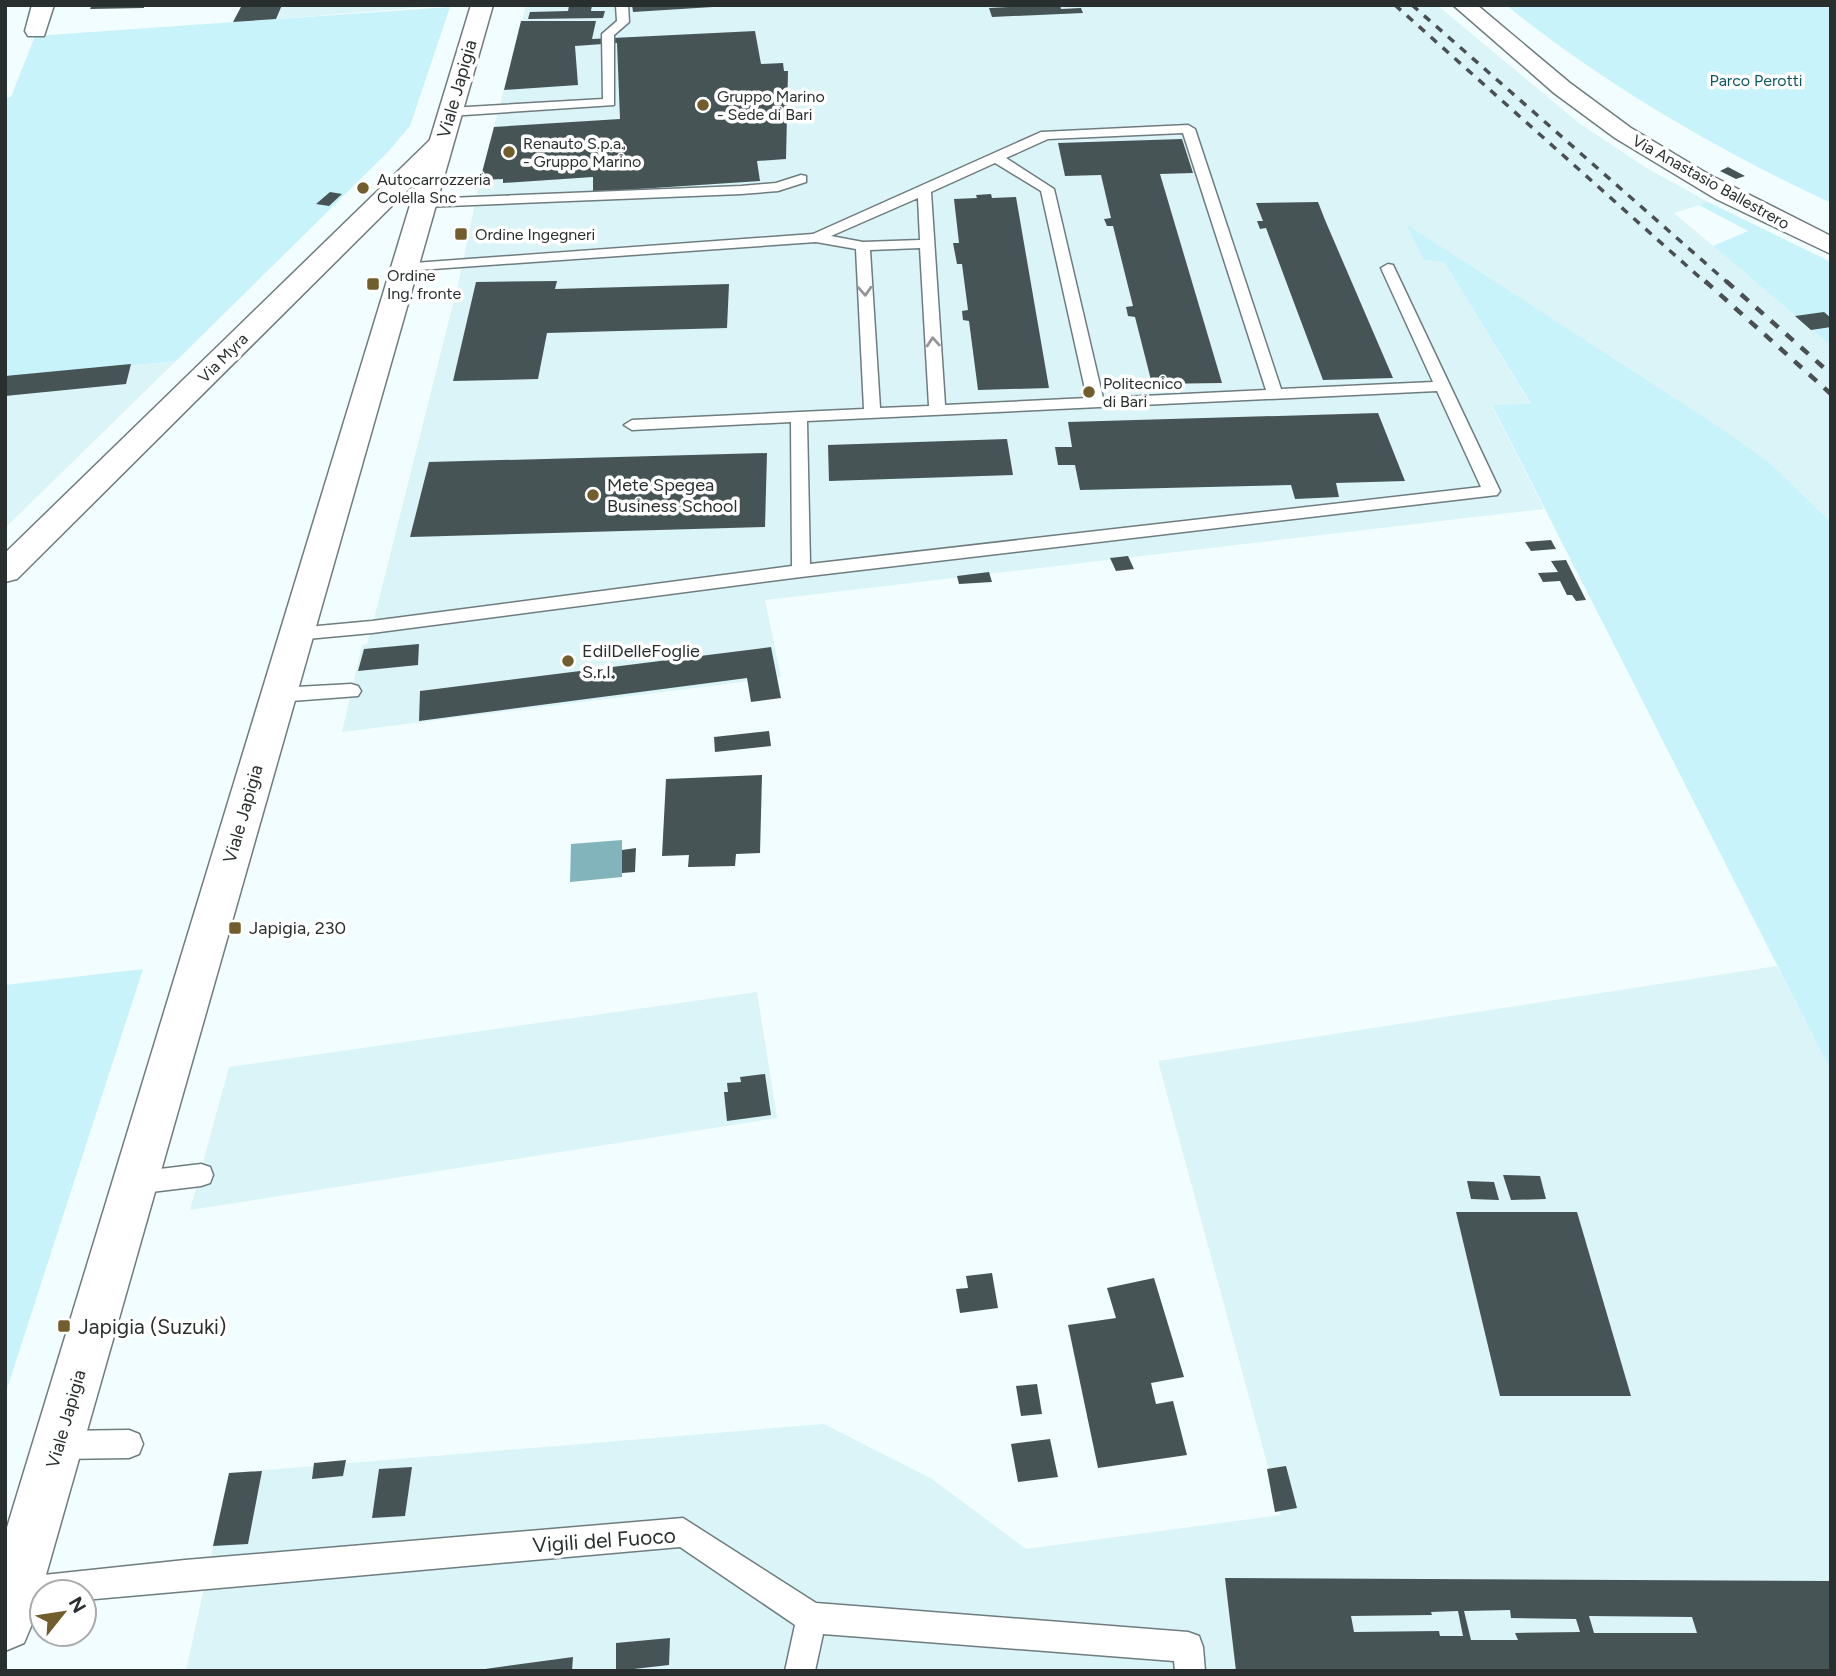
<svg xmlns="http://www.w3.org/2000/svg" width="1836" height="1676" viewBox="0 0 1836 1676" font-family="Figtree,sans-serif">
  <rect width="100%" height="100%" fill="#f1fdff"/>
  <path fill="#dbf4f8" d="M272,5H450L265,20Z
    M526,5H1437L1579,123L1645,167L1708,202L1674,213L1831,346V522L1771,464L1444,262L1531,405L1492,406L1544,509L765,600L781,677L342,732L362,645L367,644L372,627L459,280L480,180Z
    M176,361L5,528V378Z
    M1777,966L1831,1071V1671H186L229,1473L824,1424L932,1479L1026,1549L1281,1515L1158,1061Z
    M757,992L777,1118L190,1210L229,1067Z"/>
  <path fill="#c9f3fa" d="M1506,5H1831V203C1716,149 1605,85 1506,5Z
    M450,7L410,126L387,153L176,361L5,378V98L11,97L35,36Z
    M1708,202L1831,262V346L1713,246L1748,231L1699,205Z
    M1406,224L1722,429L1771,464L1831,522V1071L1492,405L1531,404L1444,262L1424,260Z
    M143,969L5,1395V985Z"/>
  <path fill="#82b4bb" d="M622,840V877L570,882L571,844Z"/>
  <path fill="#475456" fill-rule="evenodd" d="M92,5H144V8L90,9Z
    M242,5H282L276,19L233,22Z
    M592,5L591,11H605L603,18L528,19L530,12L568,11L569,6Z
    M632,5H713V7L633,12Z
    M1047,5H1060L1061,9L1081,8L1083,13L992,17L989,8Z
    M521,21H596L592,39L755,31L761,64L783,63L784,71H788L786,159L757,161L760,181L593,192V177L503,183V179L480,180L494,127L620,119L617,43L575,46L578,85L504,90Z
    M1182,139L1193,173L1160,174L1222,383L1152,384L1135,317L1128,316L1126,307L1133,306L1113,226H1107L1104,219L1111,218L1101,175L1065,176L1058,143Z
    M1728,167L1745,176L1736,179L1720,171Z
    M330,192L342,194L329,206L316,204Z
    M991,194L992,198L1016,197L1049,388L978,390L969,321L963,320L962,311L968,310L962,264H957L953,243H959L954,199L977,198L976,195Z
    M1318,202L1325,220L1393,378L1323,380L1266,228L1260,229L1257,221H1263L1256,203Z
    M557,281L555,289L729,284L727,328L547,333L538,379L453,381L476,282Z
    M1824,312L1831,318V327L1811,330L1795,316Z
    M131,364L126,384L5,396V376Z
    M1378,413L1405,481L1336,483L1339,497L1295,499L1291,485L1080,490L1075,465H1058L1055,447H1072L1068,422Z
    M1007,439L1013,475L829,481L828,445Z
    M767,453L765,527L410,537L429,462Z
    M1551,540L1556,549L1531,551L1525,542Z
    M1128,556L1134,569L1116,571L1110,558Z
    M1566,560L1586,600L1576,601L1572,595H1567L1560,581L1543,582L1538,573L1558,572L1551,561Z
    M989,572L992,582L959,584L957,576Z
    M419,644L418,665L358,671L364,649Z
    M771,647L781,698L751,702L747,678L419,721L420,691Z
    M769,731L771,746L715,752L714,737Z
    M762,775L760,853L736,854L735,866L688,867L689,855L662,856L666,779Z
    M636,848L635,872L622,873V850Z
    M765,1074L771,1115L727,1121L724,1092H728L727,1083L741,1082L740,1077Z
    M1503,1175L1540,1176L1546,1199L1511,1200Z
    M1467,1181L1494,1182L1499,1200L1471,1199Z
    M1456,1212H1577L1631,1396H1500Z
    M992,1273L998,1308L960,1313L956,1289L968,1288L966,1276Z
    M1154,1278L1184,1377L1151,1383L1156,1404L1173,1401L1187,1455L1098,1468L1068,1325L1116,1318L1107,1288Z
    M1037,1384L1042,1414L1021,1416L1016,1386Z
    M1050,1439L1058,1477L1018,1482L1011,1444Z
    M346,1460L343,1476L312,1479L314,1463Z
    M1286,1466L1297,1508L1275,1512L1267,1469Z
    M412,1467L405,1516L372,1518L379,1469Z
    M262,1471L248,1544L213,1546L229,1473Z
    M1225,1578L1831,1581V1671H1236ZM1510,1610L1511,1618L1576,1619L1580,1632L1515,1633L1518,1640H1471L1464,1611ZM1458,1611L1463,1636H1440L1439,1631L1354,1632L1351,1616L1432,1615L1431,1612ZM1589,1616L1692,1617L1697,1633H1594Z
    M670,1638L669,1665L616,1671V1643Z
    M573,1657L572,1671H485V1669Z"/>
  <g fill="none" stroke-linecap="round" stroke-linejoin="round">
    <g stroke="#6e7c7e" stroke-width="3">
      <path id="lane" d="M616,5H628L629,22L614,35V105L450,116L444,112L450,108L603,99L602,34L617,21Z
        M1188,125L1195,129L1281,389L1433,382L1381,268L1388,264L1393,265L1500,491L1497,495L801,577L372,633L296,640L289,638L287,634L289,630L296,628L372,621L792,566L791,422L632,430L624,425L632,420L864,409L856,249L816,242L405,271L398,267L400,264L813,234L1041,132ZM1183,133L1266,390L1103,398L1054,189L1006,158L1048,139ZM995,163L1041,191L1087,398L945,405L931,192ZM918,198L920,240L863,242L831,236ZM920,248L929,406L880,408L870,250ZM1437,391L1481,487L810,564L807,421Z
        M801,175L806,176V182L778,191L741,194L424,207L417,203L424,199L741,186L776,183Z
        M351,684L358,686L361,691L358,696L278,702L271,700L268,695L271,690L278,688Z
        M201,1164L210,1167L213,1175L210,1183L201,1186L135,1194L126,1191L123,1183L126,1175L135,1172Z
        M129,1430L139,1434L143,1444L139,1454L129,1458L58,1459L48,1455L44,1445L48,1435L58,1431Z
        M683,1518L816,1603L1188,1632L1199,1636L1203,1647L1205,1671H1175L1174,1661L823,1634L815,1671H785L795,1625L680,1547L84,1600V1592H42V1605L15,1608L5,1604V1582L15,1578L185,1560Z"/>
    </g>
    <g stroke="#6e7c7e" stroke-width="3">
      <path id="street" d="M32,5H54L44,36H28L25,31Z
        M1453,5H1477L1570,83L1631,128L1708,174L1831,236V254L1716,199L1615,138L1554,93Z
        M441,136L450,138L453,143L450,148L17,579L5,582V553L432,138Z"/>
    </g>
    <g stroke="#6e7c7e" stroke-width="3">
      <path id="primary" d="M471,5H493L32,1624L24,1643L5,1651V1534Z"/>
    </g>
    <use href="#lane" fill="#fff" fill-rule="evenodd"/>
    <use href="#street" fill="#fff" fill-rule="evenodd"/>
    <use href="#primary" fill="#fff" fill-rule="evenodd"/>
    <path stroke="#4a5051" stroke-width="3.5" stroke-dasharray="8 8" stroke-linecap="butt" d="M1395,5L1706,283
      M1412,5L1728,283"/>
    <path stroke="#4a5051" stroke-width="4.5" stroke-dasharray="10 10" stroke-linecap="butt" d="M1705,281L1831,394
      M1726,281L1831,374"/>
  </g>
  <defs><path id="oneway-chevron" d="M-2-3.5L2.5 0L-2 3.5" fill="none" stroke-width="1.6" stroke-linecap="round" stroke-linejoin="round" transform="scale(1.75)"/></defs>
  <g stroke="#949697">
    <use href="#oneway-chevron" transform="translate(865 291) rotate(87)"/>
    <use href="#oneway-chevron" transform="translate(933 342) rotate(-94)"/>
  </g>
  <g fill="#725d2c" stroke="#fff" stroke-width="2.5">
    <circle cx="703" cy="105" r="7"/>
    <circle cx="509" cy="152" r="7"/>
    <circle cx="363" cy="188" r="7"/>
    <rect x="454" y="227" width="14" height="14" rx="3.5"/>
    <rect x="366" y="277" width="14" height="14" rx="3.5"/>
    <circle cx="1089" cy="392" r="7"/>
    <circle cx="593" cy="495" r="7"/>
    <circle cx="568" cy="661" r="7"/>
    <rect x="228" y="921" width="14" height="14" rx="3.5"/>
    <rect x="57" y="1319" width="14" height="14" rx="3.5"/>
  </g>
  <g text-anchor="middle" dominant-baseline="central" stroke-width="7" stroke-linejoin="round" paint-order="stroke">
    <g font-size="16" fill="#0c565f" stroke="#fff">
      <text x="1756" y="80">Parco Perotti</text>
    </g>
    <g font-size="16" fill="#292e2f" stroke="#fff" text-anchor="start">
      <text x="717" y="96">Gruppo Marino<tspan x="717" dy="18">- Sede di Bari</tspan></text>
      <text x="523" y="143">Renauto S.p.a.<tspan x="523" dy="18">- Gruppo Marino</tspan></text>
      <text x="377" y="179">Autocarrozzeria<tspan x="377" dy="18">Colella Snc</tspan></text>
      <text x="475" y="234">Ordine Ingegneri</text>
      <text x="387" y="275">Ordine<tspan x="387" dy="18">Ing. fronte</tspan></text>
      <text x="1103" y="383">Politecnico<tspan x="1103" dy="18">di Bari</tspan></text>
    </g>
    <g font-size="16" fill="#292e2f" stroke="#fff">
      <text transform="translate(1711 182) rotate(29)">Via Anastasio Ballestrero</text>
      <text transform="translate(223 358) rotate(-45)">Via Myra</text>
    </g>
    <g font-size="18" fill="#292e2f" stroke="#fff">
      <text transform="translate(457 89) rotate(-74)">Viale Japigia</text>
      <text transform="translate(243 814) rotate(-74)">Viale Japigia</text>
      <text transform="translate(66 1419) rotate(-74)">Viale Japigia</text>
    </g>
    <g font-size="18" fill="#292e2f" stroke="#fff" text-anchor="start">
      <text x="607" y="485">Mete Spegea<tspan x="607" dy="21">Business School</tspan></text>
      <text x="582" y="651">EdilDelleFoglie<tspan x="582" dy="21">S.r.l.</tspan></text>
      <text x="249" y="928">Japigia, 230</text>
    </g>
    <g font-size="21" fill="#292e2f" stroke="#fff" text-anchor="start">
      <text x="78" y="1326">Japigia (Suzuki)</text>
    </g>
    <g font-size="21" fill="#292e2f" stroke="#fff">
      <text transform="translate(604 1540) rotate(-4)">Vigili del Fuoco</text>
    </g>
  </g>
  <rect width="1836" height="1676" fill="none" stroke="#292e2f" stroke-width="14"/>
  <g transform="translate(63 1613) rotate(60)"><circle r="33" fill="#ffffff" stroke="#a9abac" stroke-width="2"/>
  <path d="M0-5L12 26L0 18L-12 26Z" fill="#725d2c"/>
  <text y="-10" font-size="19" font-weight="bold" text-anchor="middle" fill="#292e2f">N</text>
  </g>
</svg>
